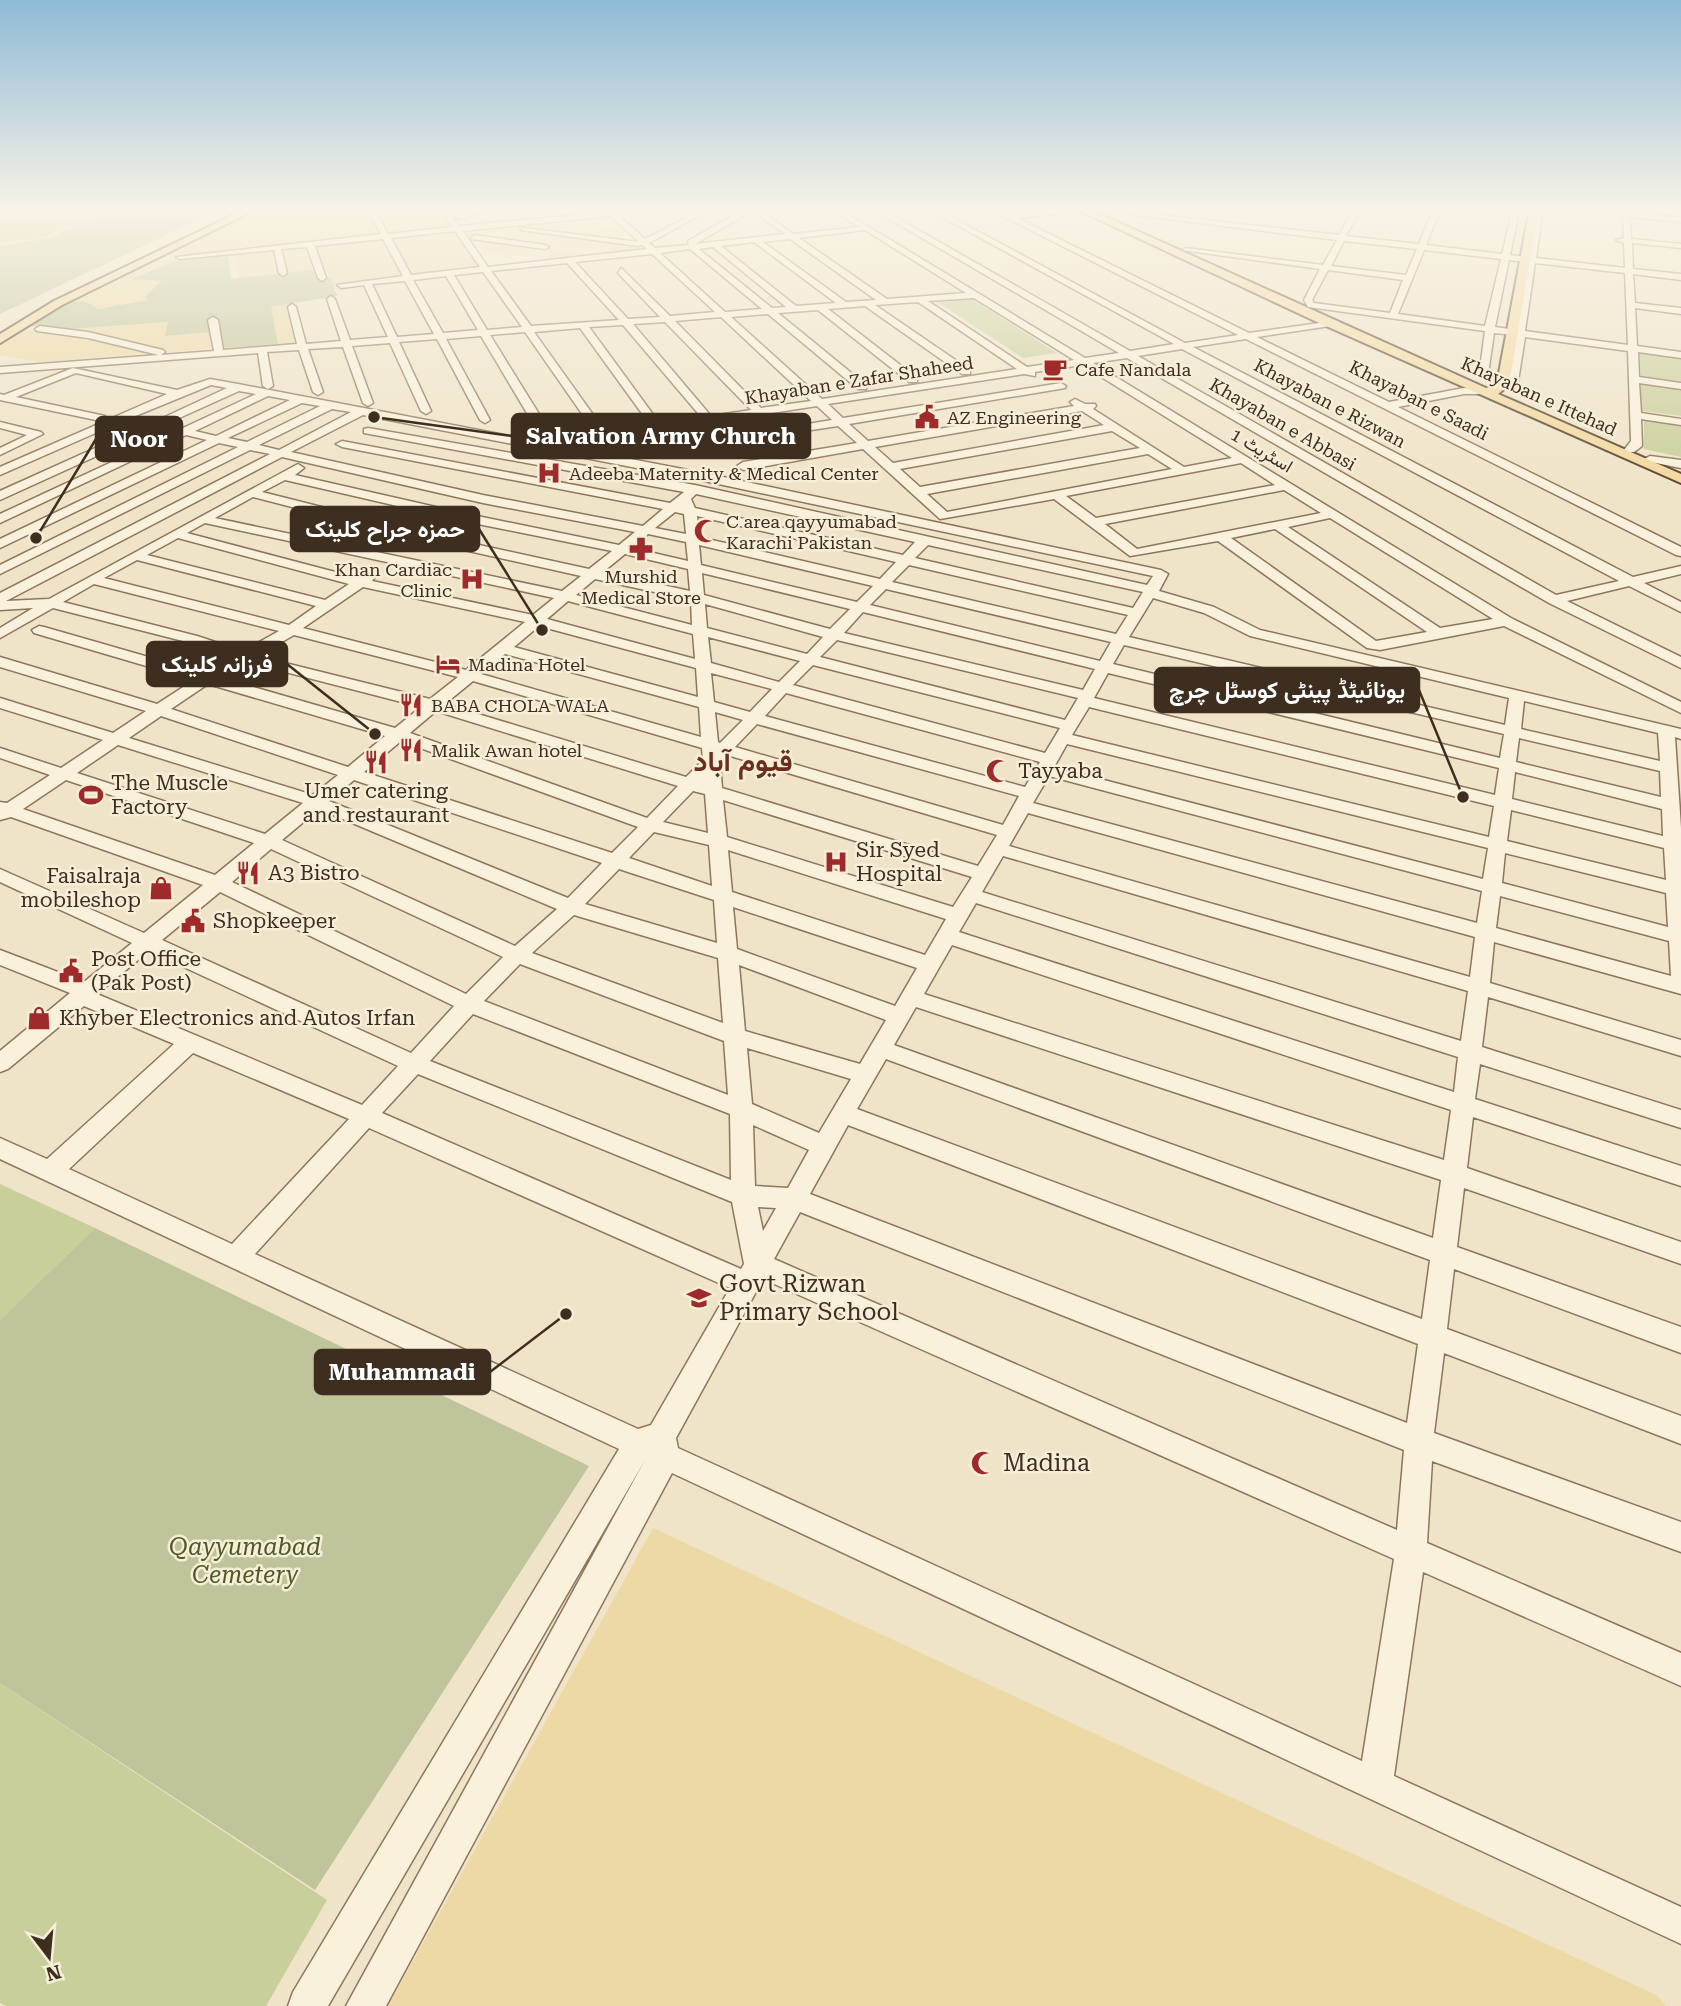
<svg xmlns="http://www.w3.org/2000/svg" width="1681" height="2006" viewBox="0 0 1681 2006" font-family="'Roboto Serif',Vazirmatn,serif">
  <rect width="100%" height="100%" fill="#f0e4c8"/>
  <path fill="#c9cf9b" d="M15,207H119L42,238L0,243V210Z
    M971,298L980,304L1057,353L1023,358L939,303Z
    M1639,347L1681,353V381L1641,376Z
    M1635,378L1681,385V416L1637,410Z
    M1644,418L1681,422V457L1644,449Z
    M0,1184L95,1228L0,1320Z
    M0,1683L327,1900L266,2006H7L0,2003Z"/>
  <path fill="#ecd9a5" d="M266,207H366L379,234L168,255Z
    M375,207H438L452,226L389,233Z
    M489,207H524L486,223L468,225L463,217Z
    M532,207H567L543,217L497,222Z
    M544,221L616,229L629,242L496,226Z
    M488,227L634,245L640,250L612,253L476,237L471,228Z
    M456,230L481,267L410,275L390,237Z
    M383,238L402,276L333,285L331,279H327L315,245Z
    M479,240H484L597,254L554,260L487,252Z
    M307,246L313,270L286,273L281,248Z
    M275,249L280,274L239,279L234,253Z
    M228,254V256L176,261L133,279L162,281L150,300L98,309L91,303L71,301L157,261Z
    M290,304L298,343L278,344L271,307Z
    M169,322L165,336L210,332L216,348L168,352L70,329Z
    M23,329L87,336L154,353L40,362L0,355V342Z
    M653,1528L1656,1995L1666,2006H388Z"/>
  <path fill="#bfc49a" d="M133,208L219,210L0,314V246L51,237L95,217Z
    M228,256L231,279L313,270L317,280L331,278L337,296L271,307L278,344L221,348L214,320H207L210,332L165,336L168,322L70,329L30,326C49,313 76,289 98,309L148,300L145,297L161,281L131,279L176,261Z
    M95,1228L589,1466L315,1890L0,1683V1320Z"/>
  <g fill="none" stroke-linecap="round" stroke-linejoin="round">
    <g stroke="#8d765c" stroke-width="3">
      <path id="minor" d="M367,207H373L388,234L452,227L439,207H445L459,226L606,212L602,207H609L614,211L678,207L618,215L645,239L707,207H715L649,243L655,248L689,245L688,241L748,207H756L793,234L859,227L828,207H836L1085,358L1119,353L869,207H878L1130,351L1174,344L924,207H933L1185,343L1238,335L985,207H994L1010,215L1085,207L1082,211L1017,218L1249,333L1333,321L1335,323L1330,326L1257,337L1389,402L1464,388L1490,390V394H1464L1398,407L1681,547V556L1676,555L1246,339L1193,347L1633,577L1681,566V574L1644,583L1681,602V612L1629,586L1567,601L1681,657V668L1549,603L1127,358L1093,363L1511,618L1681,702V713L1504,626L1380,650L1367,648L1218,541L1130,556L1054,499L940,519L863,449L743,470L737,466L743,462L857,443L838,426L653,454L651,452L657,449L832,420L817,406L611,438L596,434L525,332L490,335L549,430L543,433L537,430L481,336L446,339L490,420L485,423L480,420L437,339L399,342L431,411L426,414L421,411L390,343L352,346L373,403L368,406L363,403L343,347L308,349L323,392L318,395L313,392L299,350L267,352L273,386L268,389L263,386L258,353L0,373V367L159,355L88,338L37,331L35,329L40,326L88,332L163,350L165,352L161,355L214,351L208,320L213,317L218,320L223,350L297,344L288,307L292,304L296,307L306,344L341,341L327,299L331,296L335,299L350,340L388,337L364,285L341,288L337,285L403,276L383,239L315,246L326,278L322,281L318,278L307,247L281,249L287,273L283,276L279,273L274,250L180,259L176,257L381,234ZM752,211L785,234L695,244ZM610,216L639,242L524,228L520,230L638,246L642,245L647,249L488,267L463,231ZM865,230L966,293L887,299L799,238ZM455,231L480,267L411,275L391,238ZM790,239L876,300L846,302L763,242ZM754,242L836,303L796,306L721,246ZM713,247L786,307L772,308L699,249ZM690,249L762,309L725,312L660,253ZM652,254L715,312L670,316L621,268L618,273L660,317L628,319L575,262ZM567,263L619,320L531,326L491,271ZM483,272L522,327L487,330L454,275ZM446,276L478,330L443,333L413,280ZM405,281L434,334L397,337L372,284ZM974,298L1074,360L1027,367L928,301ZM918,302L1017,369L822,399L731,317L768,314L858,389H866V385L778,313L818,310L909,382H917V378L828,309L865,306L962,374H970V370L875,305ZM721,317L811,401L761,408L675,321ZM665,322L751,410L711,416L633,324ZM623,325L702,418L660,424L589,327ZM580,328L651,426L611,432L604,430L534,332ZM1182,349L1619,581L1556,595L1138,356ZM1082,365L1232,458L1184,467L1093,409L1096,406L1095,404H1085L1075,399L1070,402L1074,406L868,441L849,424L1065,388L1066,386L1061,383L843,418L828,404L1024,374L1035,376V372ZM1082,411L1104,425L893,463L875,447ZM1112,431L1140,448L920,487L900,469ZM1148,454L1172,469L947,512L927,494ZM1241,463L1275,485L1096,518L1066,496ZM1284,490L1321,513L1137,549L1105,524ZM1330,518L1493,619L1440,628L1288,527ZM1275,529L1427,632L1376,641L1231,538Z
        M480,207H490L462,219L455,217Z
        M1301,207L1353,210L1355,207H1361L1346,236L1419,244L1434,207H1441L1426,245L1502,254L1513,207H1520L1510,255L1528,257L1536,207H1543L1536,258L1625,268L1624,243L1616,240L1624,238L1623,207H1629L1630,212L1681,218V222L1630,217L1631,239L1681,244V248L1632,243L1633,269L1681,274V280L1633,274L1635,303L1681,308V314L1635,308L1637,346L1681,352V358L1638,352L1639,377L1681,383V389L1639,383L1641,413L1681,419V425L1641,419L1642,446L1634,452H1626L1624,450L1631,441L1628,351L1525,337L1517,388L1512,391L1507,388L1515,335L1494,333L1488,374L1479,376L1485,331L1308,307L1304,300L1320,269L1182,250L1186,248L1323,265L1337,240L1094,210L1098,208L1339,235L1351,214ZM1344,241L1417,249L1406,275L1331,266ZM1424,250L1501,259L1485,326L1398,314ZM1509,260L1527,262L1516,330L1495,327ZM1535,263L1625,273L1628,345L1525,331ZM1328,270L1403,280L1390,313L1314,303L1312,300Z
        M474,235L545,245L549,247L545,249L471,239Z
        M73,368L177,390L210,379L238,384L709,474L1161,570L1168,574L1159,591L1214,607L1260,630L1681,729V739L1675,737L1681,828V994L1494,942L1490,983L1681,1040V1056L1488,997L1482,1047L1681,1110V1128L1480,1064L1475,1099L1681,1166V1186L1473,1117L1467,1168L1681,1242V1264L1464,1188L1457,1247L1681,1327V1353L1454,1269L1447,1329L1681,1416V1444L1444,1353L1434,1433L1681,1522V1552L1432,1461L1427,1543L1681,1653V1686L1423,1572L1394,1776L1681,1907V1944L672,1473L386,2006H346L645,1460L328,2006H288L293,1992L619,1449L0,1159V1138L47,1159L174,1044L84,1006L8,1069L0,1072V1051L70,993L0,965V950L84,982L132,943L0,882V869L144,933L203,885L11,817L0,820V802L7,803L50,775L0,758V748L61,768L103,740L0,708V698L113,733L146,711L0,667V657L157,704L194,680L34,633L32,630L39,626L44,627L204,673L232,658L187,642L53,608L0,638V628L33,608L0,610V593L270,454L250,450L0,574V565L238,447L219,443L0,548V539L207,440L186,435L0,523V514L174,433L156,429L0,500V491L144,426L123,421L0,475V467L167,394L76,373L16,397L105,416V420L101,421L0,400V394L4,395ZM211,385L227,388L154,422L133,417ZM239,391L256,394L183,428L166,424ZM268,396L290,400L216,436L195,431ZM302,403L320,406L247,442L228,438ZM332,409L351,412L279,450L259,445ZM363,415L709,482L1153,576L1147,585L695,485L368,428L364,429V433L684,492L670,503L342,441L336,444L342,447L663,509L643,526L483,495L291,452ZM282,457L483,503L635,532L619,545L458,512L295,475L304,468L298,464L49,599L6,601ZM285,480L458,520L612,551L589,569L429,534L262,492ZM696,494L915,542L903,555L695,508L691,499ZM253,497L428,542L581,576L562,591L215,518ZM675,512L684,514L686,534L655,528ZM697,516L896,562L880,579L699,537ZM205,523L554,598L533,615L372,581L375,577L368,573L358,578L187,533ZM648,534L686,542L688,561L632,548ZM178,538L349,584L325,600L147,555ZM699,545L873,586L857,602L701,565ZM928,545L1143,592L1133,608L915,558ZM625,554L688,569L690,591L603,572ZM137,560L316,606L289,625L104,578ZM909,565L1128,615L1116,634L892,582ZM702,573L850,609L830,629L704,595ZM595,579L691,600L692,625L576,595ZM94,584L279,631L243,651L197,636L63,602ZM363,587L525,622L466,670L303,628ZM886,589L1111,642L1100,661L870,605ZM1153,598L1204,613L1250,636L1509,698L1505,725L1129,637ZM568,601L693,634L695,659L547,619ZM705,604L823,637L807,654L707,628ZM863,612L1095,669L1083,690L844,633ZM539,626L696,668L698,697L514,647ZM294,635L458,677L430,699L257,656ZM708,637L800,661L779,682L711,663ZM837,640L1078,698L1065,720L820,657ZM1124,645L1504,734L1500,758L1113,664ZM505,654L699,707L701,737L481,674ZM246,662L421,707L395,728L219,677ZM813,665L1060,728L1045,753L793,685ZM711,673L772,689L750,712L714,702ZM1108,673L1499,768L1495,795L1094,698ZM473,681L702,748L703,760L686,777L445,704ZM208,684L385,736L348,767L171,709ZM786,693L1040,762L1025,787L765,716ZM1524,701L1658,733L1660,761L1521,729ZM1089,707L1494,806L1489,837L1072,735ZM436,711L678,786L647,818L410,733ZM715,712L743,720L720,743L718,742ZM161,716L338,775L313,795L129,738ZM757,724L1019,796L1003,825L735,747ZM1519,738L1660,771L1661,797L1516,762ZM401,741L638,827L612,853L364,772ZM1067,744L1488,848L1483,879L1054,767ZM118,745L303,803L265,834L77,773ZM727,755L997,835L978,866L722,788L720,763ZM1515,772L1662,809L1663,836L1512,799ZM1049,776L1482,891L1477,923L1033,803ZM66,780L254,843L215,875L23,809ZM354,780L602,863L568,898L329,801ZM693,791L705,794L708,833L663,822ZM723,800L972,877L953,907L727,837ZM319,809L557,909L515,946L282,840ZM1511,810L1664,848L1666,880L1507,841ZM1028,813L1475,937L1470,977L1009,846ZM654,832L709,845L712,886L629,858ZM271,849L503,957L466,994L232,882ZM728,850L946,919L925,955L732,892ZM1505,853L1666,893L1668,927L1502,883ZM1003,856L1468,991L1461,1041L982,892ZM619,869L714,900L717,943L585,904ZM220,892L454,1006L411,1053L162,940ZM1500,896L1669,941L1671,976L1496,928ZM976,903L1458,1057L1454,1092L959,932ZM733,907L917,968L895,1006L737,949ZM574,915L718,958L723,1023L532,953ZM952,945L1451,1110L1444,1160L924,994ZM149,951L398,1066L362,1105L97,994ZM520,964L724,1041L728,1095L484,1001ZM739,965L886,1020L860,1064L745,1031ZM916,1007L1441,1180L1433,1238L894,1045ZM473,1014L730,1114L731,1180L430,1061ZM747,1048L851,1079L819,1133L752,1104ZM193,1053L349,1119L232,1244L69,1169ZM886,1059L1430,1260L1422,1319L857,1109ZM418,1074L732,1202L744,1264L741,1269L382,1113ZM753,1125L809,1150L788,1188L755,1186ZM848,1125L1418,1344L1407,1423L810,1194ZM369,1128L730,1288L651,1425L638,1429L255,1254ZM758,1207L776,1208L763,1231ZM800,1212L1404,1450L1397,1530L774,1259ZM763,1279L1394,1559L1362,1761L678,1448L676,1438Z
        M0,422L41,432L43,434L0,455V448L27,435L0,428Z
        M1650,456L1681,460V468L1646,461L1644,459Z"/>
    </g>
    <g stroke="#5b4430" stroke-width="4">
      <path id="major" d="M250,207H261L62,305L0,343V334L54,301Z
        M1072,207H1084L1486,388L1492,387L1499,373L1530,207H1539L1511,373L1503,390L1498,394L1681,474V483L1317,322Z"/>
    </g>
    <use href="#minor" fill="#faf1dc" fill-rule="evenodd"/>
    <use href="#major" fill="#f3d9a0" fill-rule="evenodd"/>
  </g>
  <linearGradient id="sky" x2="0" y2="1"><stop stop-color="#8fbad6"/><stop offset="0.43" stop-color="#f8f3e6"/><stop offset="1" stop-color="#f8f3e6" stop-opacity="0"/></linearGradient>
  <rect width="1681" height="487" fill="url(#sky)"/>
  <defs>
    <g id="cafe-bare" transform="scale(1.89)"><path d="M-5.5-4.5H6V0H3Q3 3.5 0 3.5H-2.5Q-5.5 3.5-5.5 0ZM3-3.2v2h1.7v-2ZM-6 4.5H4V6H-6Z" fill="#9e2a2b" stroke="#f7eed8" stroke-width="2.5" paint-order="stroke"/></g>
    <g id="civic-bare" transform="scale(1.89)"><path d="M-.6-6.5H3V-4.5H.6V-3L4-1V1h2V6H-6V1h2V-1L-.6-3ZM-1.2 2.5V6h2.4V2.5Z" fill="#9e2a2b" stroke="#f7eed8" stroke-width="2.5" paint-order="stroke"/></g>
    <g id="hospital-bare" transform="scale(1.89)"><path d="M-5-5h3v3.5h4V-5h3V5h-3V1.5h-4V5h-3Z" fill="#9e2a2b" stroke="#f7eed8" stroke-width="2.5" paint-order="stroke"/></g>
    <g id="mosque-bare" transform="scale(1.89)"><path d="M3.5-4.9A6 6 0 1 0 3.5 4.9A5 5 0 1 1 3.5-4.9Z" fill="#9e2a2b" stroke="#f7eed8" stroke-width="2.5" paint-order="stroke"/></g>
    <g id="pharmacy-bare" transform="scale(1.89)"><path d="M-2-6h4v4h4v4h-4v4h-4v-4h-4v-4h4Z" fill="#9e2a2b" stroke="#f7eed8" stroke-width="2.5" paint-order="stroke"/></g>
    <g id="hotel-bare" transform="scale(1.89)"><path d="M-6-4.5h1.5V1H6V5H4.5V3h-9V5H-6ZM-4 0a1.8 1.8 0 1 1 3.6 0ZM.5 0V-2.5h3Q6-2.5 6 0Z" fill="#9e2a2b" stroke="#f7eed8" stroke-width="2.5" paint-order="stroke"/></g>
    <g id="restaurant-bare" transform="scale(1.89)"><path d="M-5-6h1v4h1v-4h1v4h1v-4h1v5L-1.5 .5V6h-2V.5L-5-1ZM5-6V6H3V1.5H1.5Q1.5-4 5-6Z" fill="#9e2a2b" stroke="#f7eed8" stroke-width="2.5" paint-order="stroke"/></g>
    <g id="stadium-bare" transform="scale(1.89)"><path d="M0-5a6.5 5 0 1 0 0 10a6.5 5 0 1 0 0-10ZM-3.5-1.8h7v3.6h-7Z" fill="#9e2a2b" stroke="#f7eed8" stroke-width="2.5" paint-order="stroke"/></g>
    <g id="shop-bare" transform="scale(1.89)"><path d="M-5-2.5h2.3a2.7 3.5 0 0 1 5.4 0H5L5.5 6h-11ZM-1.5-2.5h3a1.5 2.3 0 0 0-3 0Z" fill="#9e2a2b" stroke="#f7eed8" stroke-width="2.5" paint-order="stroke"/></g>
    <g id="school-bare" transform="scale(1.89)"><path d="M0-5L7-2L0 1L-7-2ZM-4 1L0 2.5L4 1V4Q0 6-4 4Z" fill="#9e2a2b" stroke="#f7eed8" stroke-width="2.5" paint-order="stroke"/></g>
  </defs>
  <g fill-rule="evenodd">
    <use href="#cafe-bare" x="1055" y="369"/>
    <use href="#civic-bare" x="927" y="417"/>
    <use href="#hospital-bare" x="549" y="473"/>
    <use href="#mosque-bare" x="706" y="531"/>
    <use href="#pharmacy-bare" x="641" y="549"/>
    <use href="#hospital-bare" x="472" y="579"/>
    <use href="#hotel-bare" x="448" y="664"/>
    <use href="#restaurant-bare" x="411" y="705"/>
    <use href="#restaurant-bare" x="411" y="750"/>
    <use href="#restaurant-bare" x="376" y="762"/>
    <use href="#mosque-bare" x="998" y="771"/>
    <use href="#stadium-bare" x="91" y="795"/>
    <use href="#hospital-bare" x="836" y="862"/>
    <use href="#restaurant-bare" x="248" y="873"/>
    <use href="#shop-bare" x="161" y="888"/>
    <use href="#civic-bare" x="193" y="921"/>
    <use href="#civic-bare" x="71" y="971"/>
    <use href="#shop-bare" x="39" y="1018"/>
    <use href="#school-bare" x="699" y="1298"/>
    <use href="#mosque-bare" x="983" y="1463"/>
  </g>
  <g text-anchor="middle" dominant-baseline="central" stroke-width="5" stroke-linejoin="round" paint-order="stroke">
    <g font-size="18" fill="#3d2e20" stroke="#f7eed8" text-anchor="start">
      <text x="1075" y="369">Cafe Nandala</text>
      <text x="947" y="417">AZ Engineering</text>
      <text x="569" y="473">Adeeba Maternity &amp; Medical Center</text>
      <text x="726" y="521">C area qayyumabad<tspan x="726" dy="21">Karachi Pakistan</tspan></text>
      <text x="452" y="569" text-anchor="end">Khan Cardiac<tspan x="452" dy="21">Clinic</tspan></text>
      <text x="641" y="576" text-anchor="middle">Murshid<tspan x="641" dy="21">Medical Store</tspan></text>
      <text x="468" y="664">Madina Hotel</text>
      <text x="431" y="705">BABA CHOLA WALA</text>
      <text x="431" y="750">Malik Awan hotel</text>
    </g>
    <g font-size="18" fill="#3d2e20" stroke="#f7eed8">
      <text transform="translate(859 380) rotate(-9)">Khayaban e Zafar Shaheed</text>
      <text transform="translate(1539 396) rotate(24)">Khayaban e Ittehad</text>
      <text transform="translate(1419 400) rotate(27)">Khayaban e Saadi</text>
      <text transform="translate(1330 403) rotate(28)">Khayaban e Rizwan</text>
      <text transform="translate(1283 424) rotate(30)">Khayaban e Abbasi</text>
      <text transform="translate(1262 450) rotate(31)">اسٹریٹ 1</text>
    </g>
    <g font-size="21" fill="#3d2e20" stroke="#f7eed8" text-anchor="start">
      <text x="1018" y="771">Tayyaba</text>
      <text x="111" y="783">The Muscle<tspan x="111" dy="24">Factory</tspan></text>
      <text x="376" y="791" text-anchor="middle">Umer catering<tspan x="376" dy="24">and restaurant</tspan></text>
      <text x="856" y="850">Sir Syed<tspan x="856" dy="24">Hospital</tspan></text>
      <text x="268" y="873">A3 Bistro</text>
      <text x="141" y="876" text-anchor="end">Faisalraja<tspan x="141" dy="24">mobileshop</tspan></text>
      <text x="213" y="921">Shopkeeper</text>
      <text x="91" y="959">Post Office<tspan x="91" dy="24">(Pak Post)</tspan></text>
      <text x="59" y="1018">Khyber Electronics and Autos Irfan</text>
    </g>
    <g font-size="24" fill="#3d2e20" stroke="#f7eed8" text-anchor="start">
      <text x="719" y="1284">Govt Rizwan<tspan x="719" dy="28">Primary School</tspan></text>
      <text x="1003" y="1463">Madina</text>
    </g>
    <g font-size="24" font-style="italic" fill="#4d5a26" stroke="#f7eed8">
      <text x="245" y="1547">Qayyumabad<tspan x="245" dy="28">Cemetery</tspan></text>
    </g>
    <g font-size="28" font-weight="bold" fill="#6b2e1e" stroke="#f7eed8">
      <text x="743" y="761">قیوم آباد</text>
    </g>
  </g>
  <path fill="none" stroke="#3d2e20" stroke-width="2.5" d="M374 417L512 436M36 538L96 439M542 630L479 529M375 734L287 664M1463 797L1419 690M566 1314L490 1372"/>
  <g fill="#3d2e20" stroke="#f7eed8" stroke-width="2.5">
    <circle cx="374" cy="417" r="7"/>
    <circle cx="36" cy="538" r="7"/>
    <circle cx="542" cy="630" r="7"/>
    <circle cx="375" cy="734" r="7"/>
    <circle cx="1463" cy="797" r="7"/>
    <circle cx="566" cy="1314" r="7"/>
  </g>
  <g fill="#3d2e20" stroke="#3d2e20" stroke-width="2.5">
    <rect x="512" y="414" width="298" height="44" rx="7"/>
    <rect x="96" y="417" width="86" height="44" rx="7"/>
    <rect x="291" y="507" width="188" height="44" rx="7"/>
    <rect x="147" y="642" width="140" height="44" rx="7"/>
    <rect x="1155" y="668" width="264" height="44" rx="7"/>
    <rect x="315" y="1350" width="175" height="44" rx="7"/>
  </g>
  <g font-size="23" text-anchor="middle" font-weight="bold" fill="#fff">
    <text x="661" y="444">Salvation Army Church</text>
    <text x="139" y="447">Noor</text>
    <text x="385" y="537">حمزہ جراح کلینک</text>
    <text x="217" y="672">فرزانہ کلینک</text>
    <text x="1287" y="698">یونائیٹڈ پینٹی کوسٹل چرچ</text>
    <text x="402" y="1380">Muhammadi</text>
  </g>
  <g transform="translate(49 1957) rotate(164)" stroke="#f7eed8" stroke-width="5" paint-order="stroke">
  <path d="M0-5L12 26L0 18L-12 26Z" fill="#3d2e20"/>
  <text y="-10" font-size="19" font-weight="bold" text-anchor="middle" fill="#3d2e20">N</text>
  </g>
</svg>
